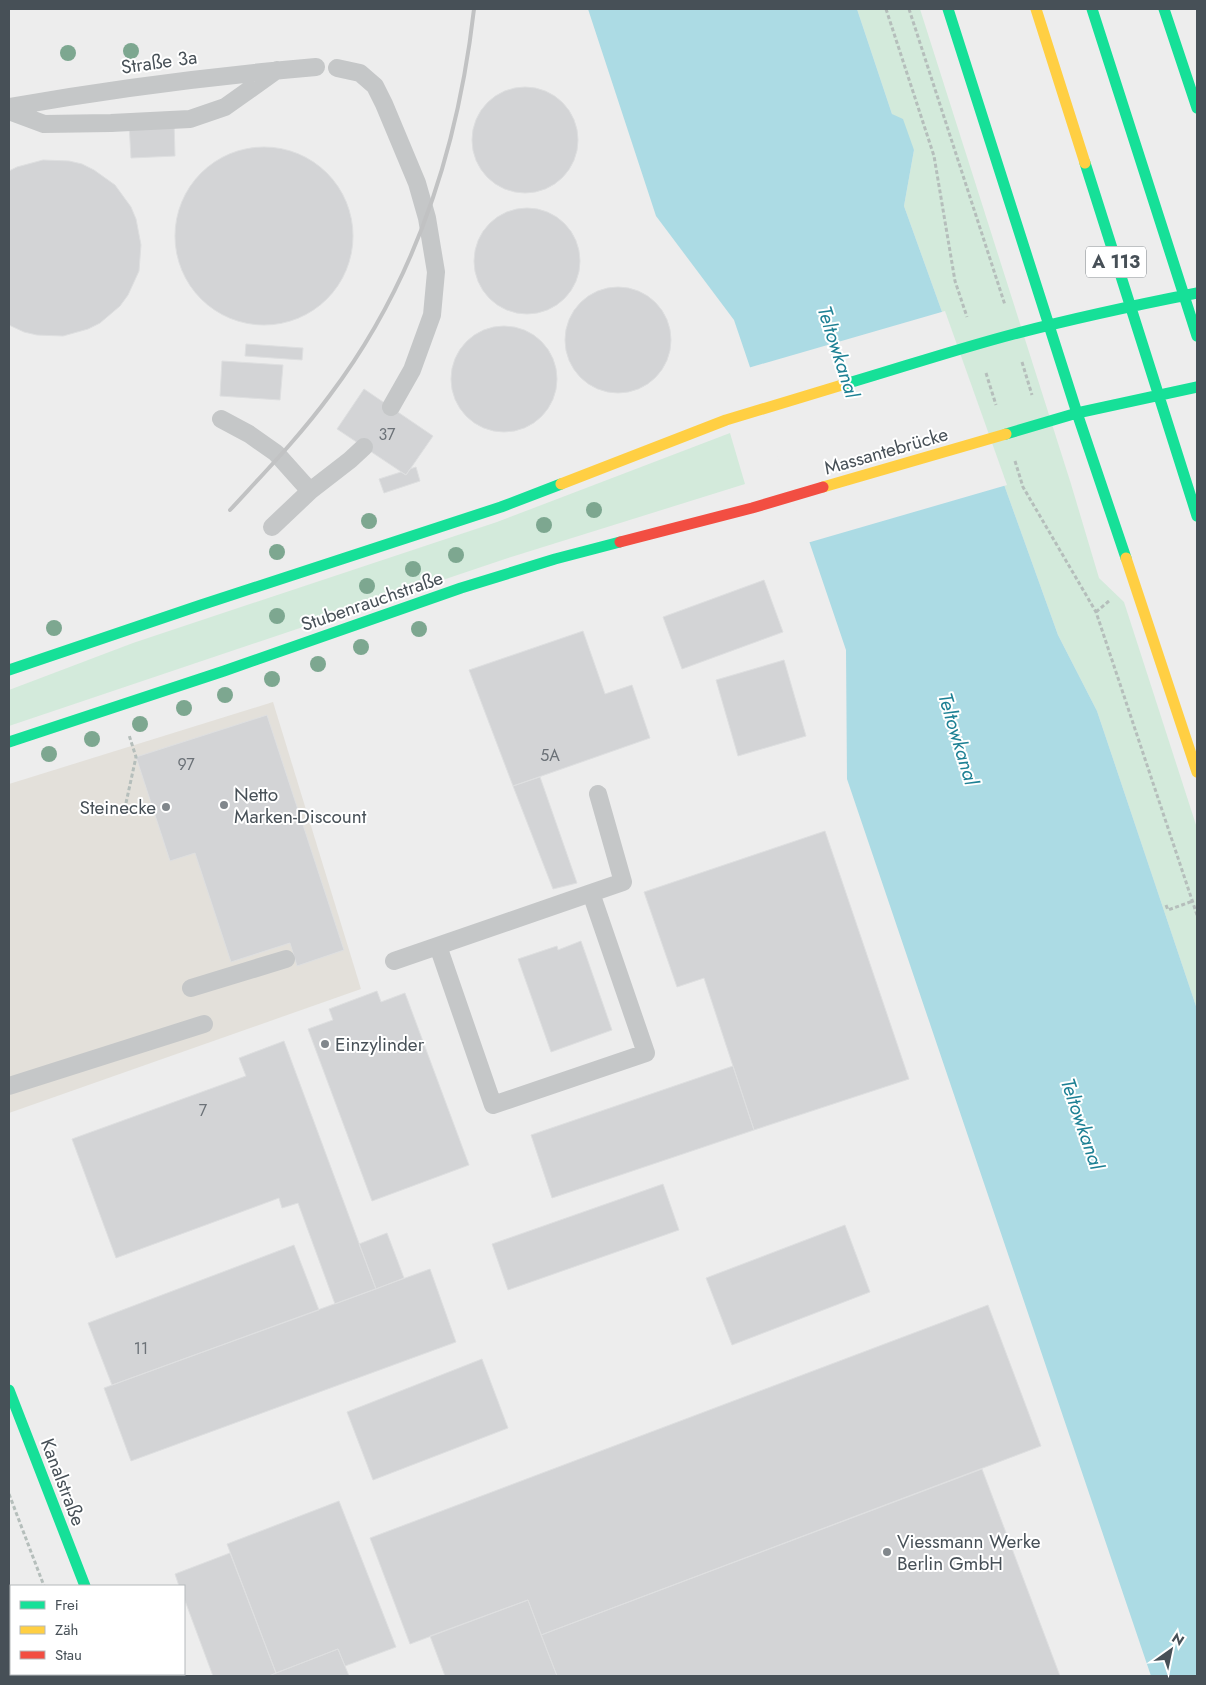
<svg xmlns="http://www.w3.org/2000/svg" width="1206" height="1685" viewBox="0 0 1206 1685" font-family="Jost,sans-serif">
  <rect width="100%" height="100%" fill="#ededed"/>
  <path fill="#e3e0da" d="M273,702L361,989L9,1113V784Z"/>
  <path fill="#d3eadb" d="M857,9H920L1071,484L1099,578L1124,602L1197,828V1009L1097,711L1058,635L904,206L914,150L892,114Z
    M730,433L745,484L508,558L9,726V690L133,643L497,522Z"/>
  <path fill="#acdbe4" d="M588,9H857L892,114L903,119L914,150L904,206L1058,635L1097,711L1197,1009V1676H1151L847,779L846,650L734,320L656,216Z"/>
  <path fill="#ededed" d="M945,311L1007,485L807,543L748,368Z"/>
  <path fill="#d3d4d6" stroke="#dedfe0" d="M472 140a53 53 0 1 1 106 0a53 53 0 1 1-106 0Z
    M174,121L175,156L131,158L129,123Z
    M175 236a89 89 0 1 1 178 0a89 89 0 1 1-178 0Z
    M43,160L69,161L82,164L94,170L115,185L131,207L136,219L141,245L139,271L128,295L120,306L100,323L88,329L63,336L37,335L24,332L9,325V171L17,167Z
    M474 261a53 53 0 1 1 106 0a53 53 0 1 1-106 0Z
    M565 340a53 53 0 1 1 106 0a53 53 0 1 1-106 0Z
    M451 379a53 53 0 1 1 106 0a53 53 0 1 1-106 0Z
    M246,344L303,348L302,360L245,356Z
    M222,361L283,365L280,400L220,396Z
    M364,389L433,436L406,475L337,429Z
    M416,467L420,481L384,493L379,479L401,472L406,475L410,469Z
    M764,580L783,632L682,669L663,617Z
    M583,631L605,694L632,685L650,738L513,786L469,670Z
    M784,660L806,736L738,756L716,680Z
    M267,715L344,950L297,966L290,943L231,962L195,853L170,861L136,757Z
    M540,777L577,883L553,889L513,786Z
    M825,831L909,1079L754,1130L704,978L677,987L644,892Z
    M581,941L612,1030L551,1052L518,959L557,946L558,950Z
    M377,991L381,1002L405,993L469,1165L372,1201L308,1029L333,1020L329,1009Z
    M284,1041L376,1289L335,1304L298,1203L282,1208L279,1198L116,1258L72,1139L246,1076L239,1058Z
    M733,1066L754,1130L552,1198L531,1135Z
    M663,1184L679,1230L508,1290L492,1244Z
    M845,1225L870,1292L732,1345L706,1278Z
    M387,1233L404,1278L376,1289L359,1244Z
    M294,1245L319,1310L112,1385L88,1323Z
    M430,1269L456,1342L131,1461L104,1388Z
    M988,1305L1041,1446L541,1635L528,1600L410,1644L370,1538Z
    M482,1359L508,1428L373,1480L347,1412Z
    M982,1469L1060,1676H557L541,1635Z
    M339,1501L396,1647L345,1666L338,1649L276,1673L227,1544Z
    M230,1553L276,1673L269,1676H213L184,1598V1586H179L175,1574Z
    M528,1600L557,1676H445L430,1636Z
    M9,1610L11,1617V1661L9,1662Z
    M338,1649L349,1676H269L276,1673Z"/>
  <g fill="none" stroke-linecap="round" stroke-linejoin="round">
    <path stroke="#b5bebb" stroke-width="3" stroke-dasharray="4 2.5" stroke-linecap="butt" d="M886,9L934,156L955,281L967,317
      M909,9L1005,305
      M1022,362L1032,395
      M986,373L996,405
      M1015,461L1023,487L1096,612L1197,915
      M1096,612L1109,601
      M126,803L136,757L129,735
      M1166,905L1168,910L1193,901
      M9,1494L44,1586
      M76,1674L77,1676"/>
    <path stroke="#c5c7c8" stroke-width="18" d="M337,68L360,73L375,86L384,104L417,183L427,218L436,272L432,315L412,370L391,407
      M9,107C111,89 212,76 316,67
      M9,111L44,124L111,123L190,119L225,107L277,70
      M221,419L249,434L276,453L310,491
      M272,527L310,491L350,460L364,447
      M591,893L623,882L598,794
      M394,961L591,893L646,1053L493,1105L438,946
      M191,988L286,959
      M9,1086L204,1024"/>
    <path stroke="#16e098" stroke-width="11" d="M948,9L1077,413L1126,558
      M1092,9L1197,336
      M1164,9L1197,108
      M1085,163L1197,516
      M842,385C900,368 957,349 1014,334C1075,318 1136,305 1197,293
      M1006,434L1077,413L1197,387
      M9,670L201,605L501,507L561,484
      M9,742L224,671L461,588L555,559L620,542
      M9,1390L85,1586
      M118,1674L119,1676"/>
    <path stroke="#ffcf43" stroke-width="11" d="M1036,9L1085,163
      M561,484L726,420L842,385
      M823,487L1006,434
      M1126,558L1197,772"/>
    <path stroke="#f24e42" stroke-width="11" d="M620,542L752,508L823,487"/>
    <path stroke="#c1c2c3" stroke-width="4" d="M230,510C264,473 300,436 330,395C416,281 458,149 474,9"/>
  </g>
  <g fill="#7da790">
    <circle cx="131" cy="51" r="8"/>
    <circle cx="68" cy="53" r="8"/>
    <circle cx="594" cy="510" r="8"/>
    <circle cx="369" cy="521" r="8"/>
    <circle cx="544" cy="525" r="8"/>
    <circle cx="277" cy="552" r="8"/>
    <circle cx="456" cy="555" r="8"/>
    <circle cx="413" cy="569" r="8"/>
    <circle cx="367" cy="586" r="8"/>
    <circle cx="277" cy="616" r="8"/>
    <circle cx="54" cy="628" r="8"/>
    <circle cx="419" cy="629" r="8"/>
    <circle cx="361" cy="647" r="8"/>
    <circle cx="318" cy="664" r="8"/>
    <circle cx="272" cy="679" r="8"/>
    <circle cx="225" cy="695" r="8"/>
    <circle cx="184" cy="708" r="8"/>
    <circle cx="140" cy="724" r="8"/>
    <circle cx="92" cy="739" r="8"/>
    <circle cx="49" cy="754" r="8"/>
  </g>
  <g fill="#81878c" stroke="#fff" stroke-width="2">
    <circle cx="224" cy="805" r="5"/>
    <circle cx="166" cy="807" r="5"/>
    <circle cx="325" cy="1044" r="5"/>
    <circle cx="887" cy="1552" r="5"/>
  </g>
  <g text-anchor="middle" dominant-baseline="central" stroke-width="4" stroke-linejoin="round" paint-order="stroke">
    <g font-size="16" fill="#6c7278">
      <text x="387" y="434">37</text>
      <text x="550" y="755">5A</text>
      <text x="186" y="764">97</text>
      <text x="203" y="1110">7</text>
      <text x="141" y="1348">11</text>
    </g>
    <rect fill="#fff" stroke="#7e8489" stroke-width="1" x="1086" y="246.5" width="60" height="31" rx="4"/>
    <g font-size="18" font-weight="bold" fill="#475057">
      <text x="1116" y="262">A 113</text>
    </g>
    <g font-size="19" fill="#475057" stroke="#fff">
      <text transform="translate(159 62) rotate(-8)">Straße 3a</text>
      <text transform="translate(886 451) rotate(-16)">Massantebrücke</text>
      <text transform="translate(372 601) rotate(-19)">Stubenrauchstraße</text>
      <text transform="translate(63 1482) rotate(69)">Kanalstraße</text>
    </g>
    <g font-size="19" fill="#475057" stroke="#fff" text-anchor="start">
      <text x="234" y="794">Netto<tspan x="234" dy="22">Marken-Discount</tspan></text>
      <text x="156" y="807" text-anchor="end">Steinecke</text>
      <text x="335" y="1044">Einzylinder</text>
      <text x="897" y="1541">Viessmann Werke<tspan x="897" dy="22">Berlin GmbH</tspan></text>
    </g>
    <g font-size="20" font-style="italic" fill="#1d8094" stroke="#fff">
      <text transform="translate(838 352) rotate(72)">Teltowkanal</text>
      <text transform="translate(958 739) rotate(73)">Teltowkanal</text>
      <text transform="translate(1082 1124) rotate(71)">Teltowkanal</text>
    </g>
  </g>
  <rect width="1206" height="1685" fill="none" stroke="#475057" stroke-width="20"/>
  <rect x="10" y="1585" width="175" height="90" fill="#ffffff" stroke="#b5b9bc"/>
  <rect x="20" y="1601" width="25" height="8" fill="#16e098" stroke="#b5b9bc"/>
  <text x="55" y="1610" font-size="15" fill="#475057">Frei</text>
  <rect x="20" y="1626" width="25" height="8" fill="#ffcf43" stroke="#b5b9bc"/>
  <text x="55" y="1635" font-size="15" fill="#475057">Zäh</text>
  <rect x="20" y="1651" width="25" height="8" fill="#f24e42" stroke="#b5b9bc"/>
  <text x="55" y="1660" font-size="15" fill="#475057">Stau</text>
  <g transform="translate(1171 1650) rotate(33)" stroke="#ffffff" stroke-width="4" paint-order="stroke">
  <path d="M0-4L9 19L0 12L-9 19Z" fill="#475057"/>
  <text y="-8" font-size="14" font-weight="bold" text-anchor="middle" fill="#475057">N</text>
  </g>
</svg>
